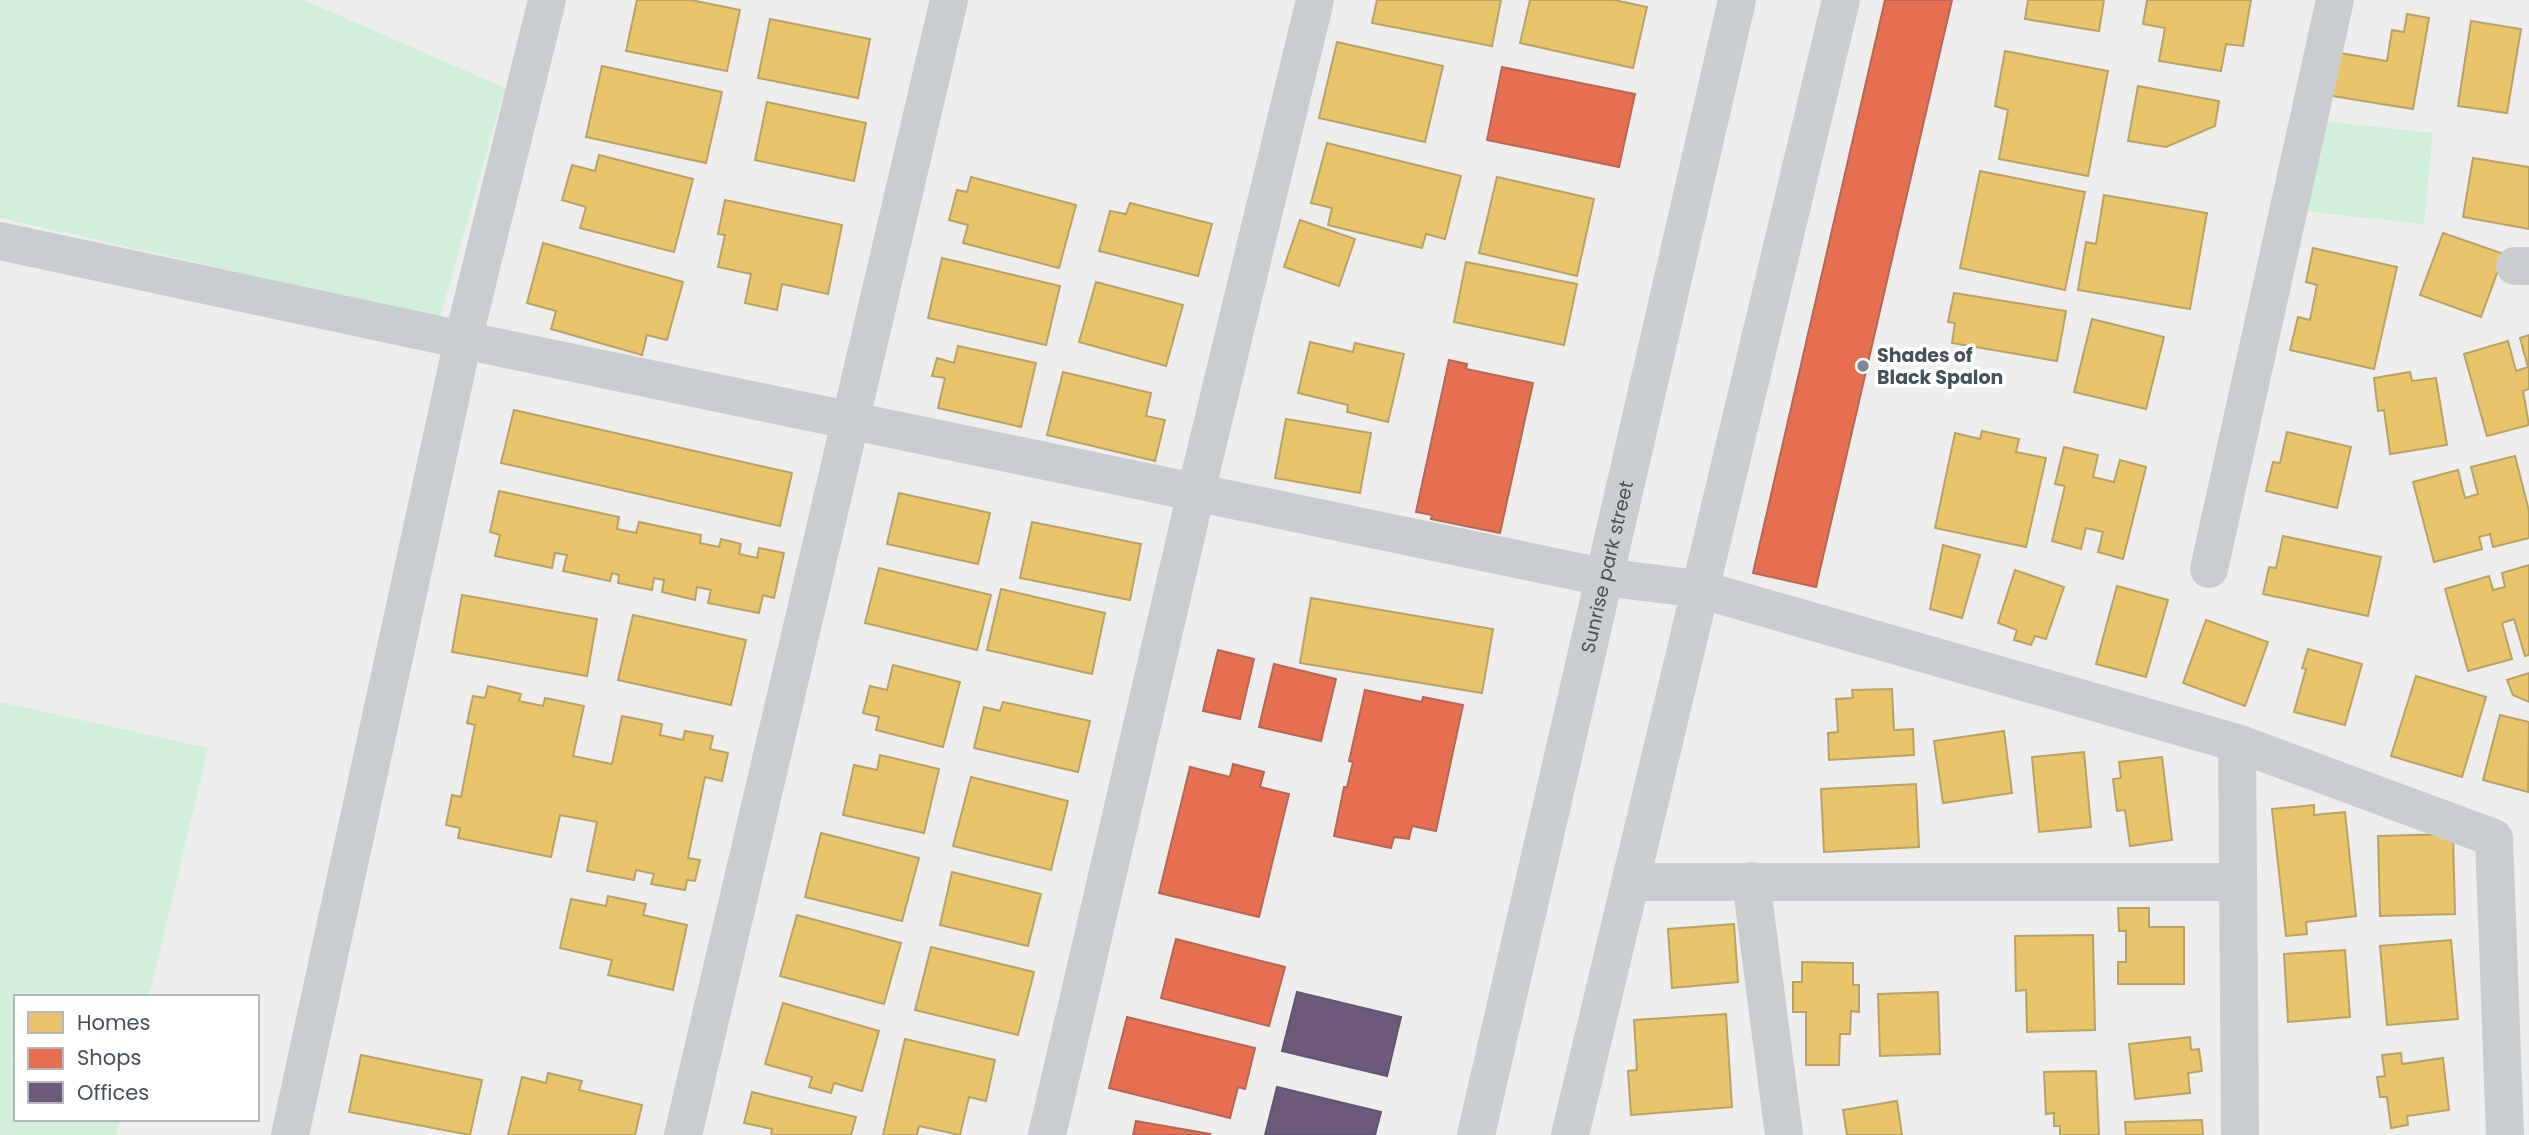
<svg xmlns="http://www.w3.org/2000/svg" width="2529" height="1135" viewBox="0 0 2529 1135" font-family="Poppins,sans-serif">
  <rect width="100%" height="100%" fill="#efeeee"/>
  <path fill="#d2efdc" d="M0,0H304L505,88L440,318L0,218Z
    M2313,120L2433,133L2424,224L2302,211Z
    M0,702L208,748L149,997H16V1119H120L116,1135H0Z"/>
  <path fill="#e9c46a" stroke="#b8a266" stroke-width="2" d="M637,0H691L740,10L727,71L626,51Z
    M1377,0H1501L1492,46L1372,23Z
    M1530,0H1614L1647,7L1633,68L1520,43Z
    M2028,0H2104L2099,31L2025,19Z
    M2147,0H2251L2243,46L2226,44L2221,71L2159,61L2165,28L2143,24Z
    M2407,14L2429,18L2413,109L2326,95L2334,52L2387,61L2392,30L2404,32Z
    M770,19L870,39L858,98L758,78Z
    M2471,21L2521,29L2507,113L2458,106Z
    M1337,42L1443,66L1425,142L1319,118Z
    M2005,51L2108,71L2088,176L1999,159L2008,110L1995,106Z
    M602,66L722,92L706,163L586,137Z
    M2138,86L2219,101L2215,126L2166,147L2128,141Z
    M767,102L866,123L854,181L755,160Z
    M1327,143L1461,176L1445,239L1426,234L1422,248L1328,225L1332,208L1311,203Z
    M599,155L693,179L674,252L580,228L586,207L562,200L572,165L595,171Z
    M2473,158L2529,167V229L2463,217Z
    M1980,171L2085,192L2065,290L1960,268Z
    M971,177L1076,205L1059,268L963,243L968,225L949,220L957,190L967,192Z
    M1497,177L1594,199L1577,276L1479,253Z
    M2104,195L2207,213L2190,309L2078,290L2086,242L2096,244Z
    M725,200L842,225L828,294L782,284L777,310L745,303L751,274L718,267L725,235L718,234Z
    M1130,203L1212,224L1198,276L1099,251L1110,211L1126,214Z
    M1300,220L1355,239L1339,286L1284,267Z
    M2443,233L2504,254L2481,317L2420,295Z
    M543,243L683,282L667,340L647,335L642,355L551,329L556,311L527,303Z
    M2313,248L2397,267L2374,369L2290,350L2298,317L2310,320L2317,285L2306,282Z
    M942,258L1060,286L1046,345L928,318Z
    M1466,262L1577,284L1564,345L1454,322Z
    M1096,282L1183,305L1166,366L1079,342Z
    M1954,293L2066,311L2057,361L1952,343L1955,323L1948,322Z
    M2092,319L2164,337L2146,409L2074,392Z
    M2529,335V389L2523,391L2529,425L2487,436L2464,354L2508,341L2516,371L2528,367L2520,338Z
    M1310,342L1353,352L1355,343L1404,354L1388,422L1347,412L1348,405L1298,393Z
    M958,346L1036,363L1021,427L938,408L945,378L932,376L937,358L954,363Z
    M1063,372L1151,393L1146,416L1165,420L1155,461L1047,435Z
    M2410,372L2412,381L2436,378L2447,445L2390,454L2384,410L2378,411L2374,378Z
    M514,410L792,473L780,526L501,463Z
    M1286,419L1371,433L1360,493L1275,478Z
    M1982,431L2019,439L2016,452L2046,458L2026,547L1935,528L1955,433L1980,439Z
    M2287,432L2351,447L2337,508L2266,491L2273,462L2280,463Z
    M2064,447L2098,455L2093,477L2114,482L2120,460L2146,467L2123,559L2098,552L2103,532L2086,528L2081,549L2052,541L2065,486L2055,484Z
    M2515,456L2529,511V538L2493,547L2490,534L2479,537L2482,549L2434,562L2413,482L2458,470L2465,498L2478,494L2471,467Z
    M499,491L619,517L617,529L636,533L639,522L701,535L700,543L719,547L721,539L741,544L739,554L757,558L759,548L784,553L774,598L763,595L759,613L708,603L711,590L697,587L695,600L662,592L664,580L654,578L652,590L618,583L619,575L612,573L610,581L563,571L567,555L555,553L552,568L495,556L500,535L490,532Z
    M899,493L990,513L978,564L887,544Z
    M1032,522L1141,544L1130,600L1020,578Z
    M2283,536L2381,557L2368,616L2263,594L2269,567L2276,568Z
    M1943,545L1980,555L1962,618L1930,609Z
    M2529,565V655L2525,656L2514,619L2502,623L2512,659L2468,671L2445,589L2489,576L2493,590L2505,587L2502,573Z
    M879,568L991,595L977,650L865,623Z
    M2015,570L2064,587L2046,639L2035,636L2031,645L2014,640L2017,630L1998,623Z
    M2117,586L2168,600L2146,677L2096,664Z
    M1001,589L1105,613L1092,674L987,650Z
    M462,595L597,619L587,676L452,652Z
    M1311,598L1493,629L1482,693L1300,663Z
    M633,615L746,640L731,705L618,680Z
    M2206,620L2268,642L2245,706L2183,683Z
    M2308,649L2362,664L2345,725L2294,712L2306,669L2302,668Z
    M893,665L960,682L943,747L876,730L879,717L863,713L870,686L887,690Z
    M2529,673V702L2513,695L2507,680Z
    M2416,676L2486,697L2462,777L2391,756Z
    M488,686L521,694L519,701L543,706L545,698L584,706L573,756L612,764L622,716L662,724L660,735L683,740L685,731L713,736L710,749L728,753L722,781L705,777L688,858L700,860L695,881L687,880L685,890L651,884L654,874L636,870L634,880L587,871L597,822L560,815L551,857L458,838L460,828L446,825L452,795L461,797L475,725L467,723L473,696L485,698Z
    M1892,689L1894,730L1913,729L1914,755L1829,760L1828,733L1838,732L1836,699L1853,698L1852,690Z
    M1003,702L1090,721L1078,772L974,748L984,707L1000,711Z
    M2500,715L2529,722L2528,792L2483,780Z
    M2004,731L2012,793L1943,803L1934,741Z
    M2084,752L2091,827L2039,832L2032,757Z
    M880,755L939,769L924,833L843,815L854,765L877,770Z
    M2162,757L2172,840L2130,846L2125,810L2117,811L2113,779L2121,778L2119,762Z
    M971,777L1068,801L1051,870L953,846Z
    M1916,784L1919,847L1824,852L1821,789Z
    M2314,805V815L2345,812L2356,916L2306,922L2307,934L2286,936L2272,809Z
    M821,833L919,858L902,921L805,897Z
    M2453,834L2455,914L2380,916L2378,836Z
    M952,872L1041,894L1028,946L940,925Z
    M608,896L646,904L643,915L687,925L673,990L608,975L612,960L560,948L571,899L606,906Z
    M2118,908H2149V927H2184V984H2118V962H2126V931H2119Z
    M797,915L901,943L884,1004L780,976Z
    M1734,924L1738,982L1672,988L1668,929Z
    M2093,935L2095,1030L2027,1032L2026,990L2016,991L2015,936Z
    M2451,940L2458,1019L2387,1025L2380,946Z
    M931,947L1034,972L1018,1035L915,1010Z
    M2345,950L2350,1017L2288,1022L2284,954Z
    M1802,962L1853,963V985H1859V1012L1851,1011L1850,1034H1840L1839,1065H1806V1012H1793V982H1802Z
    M1938,992L1940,1054L1880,1056L1878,994Z
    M783,1003L879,1031L862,1091L834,1083L831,1093L809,1087L812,1077L765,1064Z
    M1726,1014L1732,1107L1631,1115L1628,1071L1637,1070L1634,1020Z
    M2190,1037L2191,1050L2199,1049L2202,1071L2188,1073L2190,1093L2135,1099L2129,1044Z
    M905,1039L995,1060L986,1101L969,1097L960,1135L919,1126L917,1135H883Z
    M2401,1053L2402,1064L2443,1058L2449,1110L2407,1116L2408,1125L2391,1128L2387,1097H2380L2377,1077L2385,1076L2382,1055Z
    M361,1055L482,1080L470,1135L349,1112Z
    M2096,1071L2099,1135H2060V1126H2054V1113L2046,1114L2044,1072Z
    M548,1073L582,1081L579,1090L642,1105L635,1135H508L522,1077L546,1083Z
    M752,1092L856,1117L851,1135H771L772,1129L744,1123Z
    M1897,1101L1902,1135H1847L1843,1110Z
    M2202,1120L2203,1135H2126L2125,1122Z"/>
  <path fill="#e76f51" stroke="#b66654" stroke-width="2" d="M1885,0H1952L1816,587L1753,573Z
    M1502,67L1635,94L1619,167L1487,140Z
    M1449,360L1467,364L1466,369L1533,383L1500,533L1431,519L1432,515L1416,512Z
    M1218,650L1254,659L1240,719L1203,711Z
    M1274,664L1336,679L1321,741L1259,727Z
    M1365,690L1422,702L1423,697L1463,705L1436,831L1412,826L1409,839L1394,837L1391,848L1334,836L1344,787H1347L1353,762L1349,761Z
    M1233,764L1264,772L1260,787L1289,794L1259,917L1159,893L1190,767L1230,777Z
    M1176,939L1285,967L1269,1026L1161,998Z
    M1127,1017L1255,1048L1245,1089L1238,1087L1230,1118L1109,1088Z
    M1136,1121L1210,1134L1209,1135H1133Z"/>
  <path fill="#6d597a" stroke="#615771" stroke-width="2" d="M1297,992L1401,1017L1387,1076L1282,1051Z
    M1277,1087L1381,1112L1375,1135H1265Z"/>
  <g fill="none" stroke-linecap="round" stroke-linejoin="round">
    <path stroke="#cacdcf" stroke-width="38" d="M0,241L463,340L547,0
      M2515,266H2529
      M2209,569L2335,0
      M2237,743L2240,1135
      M1751,881L1784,1135
      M1631,882H2237
      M290,1135L463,340L1603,577L1699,589L2237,743L2494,838L2505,1135
      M683,1135L949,0
      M1047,1135L1202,467L1315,0"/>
    <g stroke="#caced0" stroke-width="38">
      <path id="s1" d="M1476,1135L1737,0"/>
      <path d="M1570,1135L1841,0"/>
    </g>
  </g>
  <circle fill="#80888e" stroke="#fff" stroke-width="2.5" cx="1863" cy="366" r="7"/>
  <g text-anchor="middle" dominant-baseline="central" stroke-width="7" stroke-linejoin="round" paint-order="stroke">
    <g font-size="19" font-weight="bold" fill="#45515b" stroke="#fff" text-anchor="start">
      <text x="1877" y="355">Shades of<tspan x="1877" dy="22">Black Spalon</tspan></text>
    </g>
    <g font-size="19" fill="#45515b" stroke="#fff">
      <text stroke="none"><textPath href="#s1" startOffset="583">Sunrise park street</textPath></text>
    </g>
  </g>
  <rect x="14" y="995" width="245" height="126" fill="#ffffff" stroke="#b5b9bd" stroke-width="2"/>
  <rect x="28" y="1012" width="35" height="21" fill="#e9c46a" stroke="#b5b9bd" stroke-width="2"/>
  <text x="77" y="1030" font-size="21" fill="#45515b">Homes</text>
  <rect x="28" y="1048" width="35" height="21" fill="#e76f51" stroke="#b5b9bd" stroke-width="2"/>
  <text x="77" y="1065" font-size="21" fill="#45515b">Shops</text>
  <rect x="28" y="1082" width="35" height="21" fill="#6d597a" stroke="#b5b9bd" stroke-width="2"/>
  <text x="77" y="1100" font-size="21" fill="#45515b">Offices</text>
</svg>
